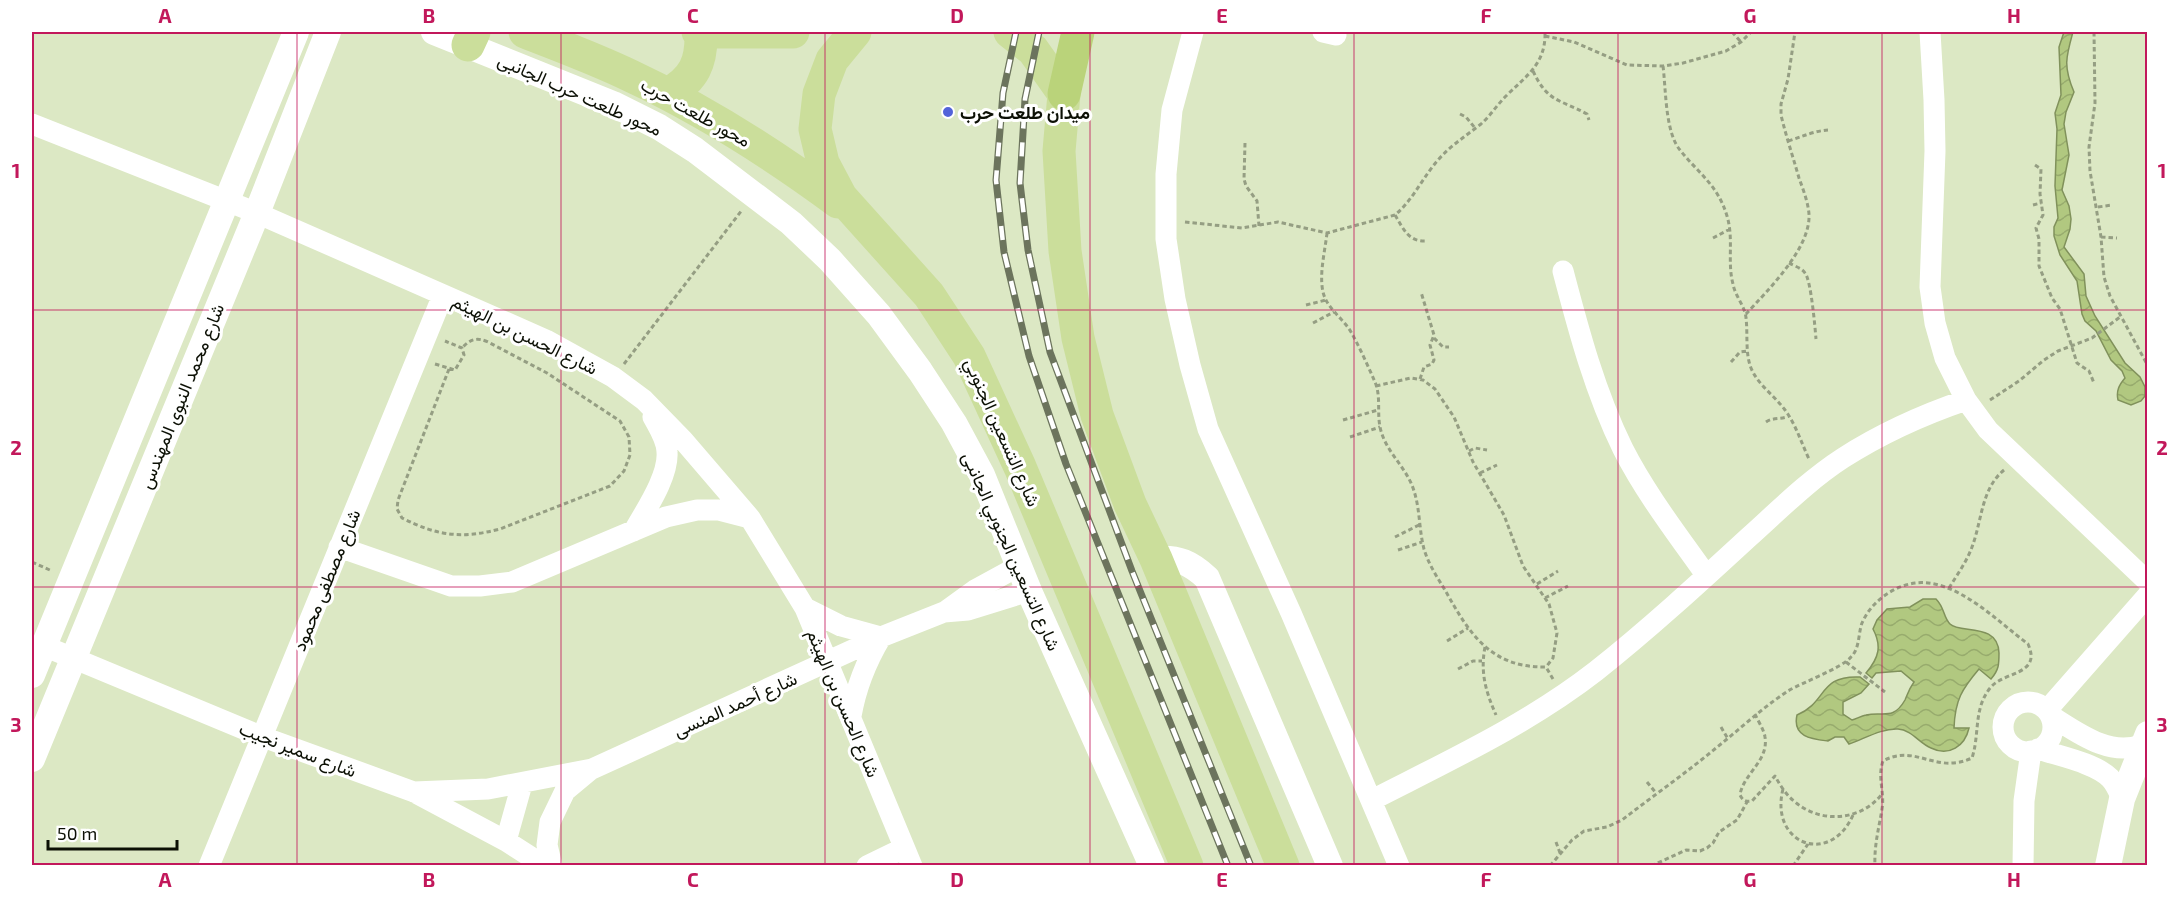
<svg xmlns="http://www.w3.org/2000/svg" width="2179" height="897" viewBox="0 0 2179 897" font-family="'Exo 2',Vazirmatn,sans-serif">
  <defs>
    <pattern id="water-waves" width="16" height="10" patternUnits="userSpaceOnUse" patternTransform="scale(1.5)"><rect width="16" height="10" fill="#b1c880"/><path d="M0 5q4-4 8 0t8 0" fill="none" stroke="#97ab6d"/></pattern>
  </defs>
  <rect width="100%" height="100%" fill="#dce8c4"/>
  <path fill="url(#water-waves)" stroke="#80915b" stroke-width="1.5" d="M2064,32H2073C2066,57 2063,66 2074,92L2066,112L2064,124L2069,155L2062,190L2069,206L2071,219L2070,229L2064,247L2084,274L2086,296L2095,316L2125,363L2140,377L2145,387V396L2141,401L2131,405L2118,400C2116,391 2119,385 2125,378L2122,371L2111,360L2096,331L2085,321L2082,314L2077,281L2060,255L2054,236V227L2058,218L2055,186L2057,129L2055,113L2061,95L2059,47Z
    M1923,599H1936C1945,608 1943,617 1950,624C1960,634 1998,622 1999,653C1999,664 1999,670 1991,679L1979,669C1962,689 1955,700 1954,728H1969C1965,746 1949,757 1931,748C1919,743 1912,730 1898,729C1882,728 1864,739 1849,744L1844,737H1835L1828,741C1812,739 1792,737 1797,715C1828,702 1818,675 1860,677L1869,684L1861,693L1843,702V714L1852,720C1856,719 1861,716 1866,715C1883,711 1893,721 1905,700C1908,693 1909,689 1914,682L1901,671L1876,673L1872,678L1866,673C1879,658 1882,646 1873,629L1877,620L1887,609L1910,607Z"/>
  <g fill="none" stroke-linecap="round" stroke-linejoin="round">
    <path stroke="#959e83" stroke-width="3" stroke-dasharray="4.5 3" stroke-linecap="butt" d="M1732,32L1741,42
      M2094,32L2095,103L2089,147L2090,171L2101,237L2104,277L2110,296L2148,366
      M1545,36L1574,42L1627,65L1663,66L1683,63L1726,51L1741,42L1751,32
      M1663,66C1666,89 1665,132 1680,150C1698,173 1718,185 1727,216C1734,239 1727,262 1733,284C1735,296 1745,306 1746,318C1748,334 1745,353 1751,368C1758,385 1774,395 1785,410C1796,425 1801,442 1809,459
      M1533,71C1548,103 1560,99 1587,114L1589,120
      M1460,114L1466,117L1475,128
      M1788,141C1802,137 1813,131 1828,130
      M1245,143L1244,179L1246,186L1257,201L1259,226
      M2035,165L2041,169L2040,194L2043,215L2036,228L2039,239V266L2052,298L2060,309L2077,363L2089,371L2094,383
      M2033,205L2041,203
      M2098,207L2112,205
      M1395,215C1403,228 1408,242 1426,241
      M1185,222L1242,228L1278,222L1327,233L1395,215C1413,200 1423,177 1438,160C1451,145 1466,136 1481,124C1490,116 1497,105 1506,96C1526,76 1546,64 1545,32
      M1327,233C1325,251 1319,274 1323,292C1327,309 1343,318 1351,332C1360,348 1368,366 1375,382C1381,396 1377,412 1380,427C1385,452 1407,467 1414,491C1420,509 1419,530 1424,549C1428,563 1437,577 1445,590C1469,633 1490,668 1546,667L1553,679
      M2101,237L2117,238
      M1713,238L1730,229
      M1789,263C1794,266 1802,268 1805,273C1811,280 1815,327 1816,339
      M1306,305L1326,300
      M1746,314C1768,290 1811,248 1809,214C1808,202 1803,189 1799,178C1793,157 1786,136 1781,115V104L1788,79L1795,32
      M1313,323L1334,312
      M1434,338L1443,347H1449
      M1731,362L1740,352L1748,351
      M435,364L455,370L464,355L462,348L445,341
      M624,364L742,210
      M449,369L398,500L397,509L402,518C438,536 461,539 500,529L610,486L624,471L630,455L629,437L620,421L547,373L488,342C477,337 470,339 462,348
      M1420,379L1424,367L1432,364L1434,360L1430,345L1434,335L1421,292
      M1376,386L1411,378L1423,380L1435,389L1454,417L1473,462L1504,515L1523,566L1549,604L1557,633L1553,658L1546,667
      M1990,400L2019,381L2044,360L2058,351L2092,338L2120,317
      M1343,420L1378,410
      M1766,422C1773,417 1781,420 1789,416
      M1350,437L1380,427
      M1469,451L1475,448L1487,450
      M1480,473L1497,465
      M1395,537L1419,525
      M1398,550L1422,542
      M32,562L52,571
      M1537,584L1558,571
      M1949,588C1957,575 1967,561 1972,547C1982,521 1981,489 2004,470
      M1545,598L1568,586
      M1447,641L1468,628
      M1485,647C1480,673 1486,692 1496,715
      M1846,662L1885,692
      M1458,669L1473,661H1482
      M1755,714C1758,721 1764,730 1765,737C1769,761 1743,774 1740,795C1743,801 1746,802 1752,801L1775,776C1780,785 1786,795 1795,802C1821,824 1861,821 1882,794
      M1721,727L1728,739
      M1647,782L1656,793
      M1783,789C1769,844 1830,867 1853,815
      M1556,842L1560,853
      M1550,866L1572,840L1584,831L1607,827L1622,820C1653,796 1686,773 1716,748C1740,729 1762,708 1788,691C1803,682 1842,668 1851,657C1860,648 1858,634 1862,623C1871,602 1893,586 1915,583C1956,578 1997,621 2028,644C2042,675 2005,671 1991,687C1973,708 1980,734 1972,758C1935,775 1916,743 1883,761C1877,778 1885,792 1882,809C1879,828 1874,845 1875,866
      M1651,866L1686,850L1700,851L1707,848L1713,843L1719,832L1737,820L1747,802
      M1793,866L1808,844"/>
    <path stroke="#fff" stroke-width="21" d="M1193,32L1172,110L1166,174V239L1175,299L1190,365L1208,429L1291,613L1399,866
      M1323,32L1336,35
      M1930,32L1934,100L1935,151L1930,287L1935,323L1945,358L1966,400L1988,430L2148,582
      M32,124L257,213L546,340L613,377L644,400L683,440L750,518L805,608L912,866
      M1563,271C1579,332 1595,392 1623,449C1646,494 1677,534 1706,575
      M634,531C645,511 669,476 667,452C667,440 659,428 653,417
      M339,547L451,586H480L512,582L666,517L697,510H719L750,518
      M805,608L841,626L881,637C866,662 856,687 851,716
      M946,611L975,590L1019,566
      M44,646L263,737L414,792L506,841L545,866
      M2003 727a25 25 0 1 1 50 0a25 25 0 1 1-50 0Z
      M2047,710L2148,595
      M2051,716C2078,733 2111,758 2143,744
      M2038,749C2059,756 2095,763 2110,778C2116,784 2119,792 2122,799
      M414,792L488,789L592,769L881,637L944,612L968,610L1029,591
      M1372,800C1448,761 1528,724 1596,671C1649,629 1699,583 1749,537C1779,510 1809,480 1843,458C1882,433 1922,415 1966,400
      M506,841L522,784
      M209,866L443,295
      M552,866L547,845L550,822L565,791L589,771
      M867,866L904,848
      M2023,866L2024,801L2031,751"/>
    <path stroke="#fff" stroke-width="26" d="M434,32L613,104L659,127L695,150L791,223L830,260L879,315L920,371L954,423L982,475L1029,591L1152,866
      M1156,559C1178,557 1191,563 1207,578L1330,866
      M32,675L296,32
      M32,759L257,213L328,32
      M2108,866L2122,799L2148,734"/>
    <path stroke="#cbde9b" stroke-width="33" d="M525,32C560,46 596,59 631,76C704,110 773,154 838,202
      M698,32H793
      M855,32L832,60L819,94L815,129L823,163L841,197L929,295L969,356L1020,467L1187,866
      M1010,32L1033,50L1064,94L1059,151L1065,251L1078,338L1097,415L1130,504L1156,559L1283,866
      M468,45L474,32
      M668,94C694,79 702,63 701,32"/>
    <path stroke="#bad37a" stroke-width="33" d="M1064,94L1078,32"/>
    <g stroke="#6c745d" stroke-width="7">
      <path id="rail" d="M1016,32L1003,93L996,180L1004,252L1029,356L1066,464L1228,866
        M1039,32L1025,99L1020,183L1028,250L1050,352L1132,571L1251,866"/>
    </g>
    <use href="#rail" stroke="#fff" stroke-width="4.5" stroke-dasharray="14" stroke-linecap="butt"/>
  </g>
  <path fill="none" stroke="#c2185b" stroke-width="1.5" stroke-opacity="0.55" d="M297,32V866M561,32V866M825,32V866M1090,32V866M1354,32V866M1618,32V866M1882,32V866M32,310H2148M32,587H2148"/>
  <circle fill="#5363d9" stroke="#fff" stroke-width="2" cx="948" cy="112" r="6"/>
  <g text-anchor="middle" dominant-baseline="central" stroke-width="6" stroke-linejoin="round" paint-order="stroke">
    <g font-size="18" fill="#0c1005" stroke="#fff">
      <text transform="translate(580 94) rotate(24)">محور طلعت حرب الجانبى</text>
      <text transform="translate(696 112) rotate(29)">محور طلعت حرب</text>
      <text transform="translate(525 334) rotate(26)">شارع الحسن بن الهيثم</text>
      <text transform="translate(181 396) rotate(-68)">شارع محمد النبوى المهندس</text>
      <text transform="translate(1003 432) rotate(66)">شارع التسعين الجنوبي</text>
      <text transform="translate(1012 551) rotate(66)">شارع التسعين الجنوبي الجانبى</text>
      <text transform="translate(326 580) rotate(-68)">شارع مصطفى محمود</text>
      <text transform="translate(844 703) rotate(67)">شارع الحسن بن الهيثم</text>
      <text transform="translate(735 704) rotate(-24)">شارع أحمد المنسى</text>
      <text transform="translate(298 749) rotate(21)">شارع سمير نجيب</text>
    </g>
    <g font-size="18" font-weight="bold" fill="#0c1005" stroke="#fff" text-anchor="start">
      <text x="960" y="112">ميدان طلعت حرب</text>
    </g>
  </g>
  <rect width="2179" height="897" fill="none" stroke="#ffffff" stroke-width="66"/>
  <path d="M48 840v9h129v-9" fill="none" stroke="#0c1005" stroke-width="3"/>
  <text x="57" y="840" font-size="18" fill="#0c1005" stroke="#ffffff" stroke-width="4.5" paint-order="stroke">50 m</text>
  <rect x="33" y="33" width="2113" height="831" fill="none" stroke="#c2185b" stroke-width="2"/>
  <g font-size="20" text-anchor="middle" font-weight="bold" fill="#c2185b">
    <text x="165" y="23">A</text>
    <text x="429" y="23">B</text>
    <text x="693" y="23">C</text>
    <text x="957" y="23">D</text>
    <text x="1222" y="23">E</text>
    <text x="1486" y="23">F</text>
    <text x="1750" y="23">G</text>
    <text x="2014" y="23">H</text>
    <text x="16" y="178">1</text>
    <text x="2162" y="178">1</text>
    <text x="16" y="455">2</text>
    <text x="2162" y="455">2</text>
    <text x="16" y="732">3</text>
    <text x="2162" y="732">3</text>
    <text x="165" y="887">A</text>
    <text x="429" y="887">B</text>
    <text x="693" y="887">C</text>
    <text x="957" y="887">D</text>
    <text x="1222" y="887">E</text>
    <text x="1486" y="887">F</text>
    <text x="1750" y="887">G</text>
    <text x="2014" y="887">H</text>
  </g>
</svg>
